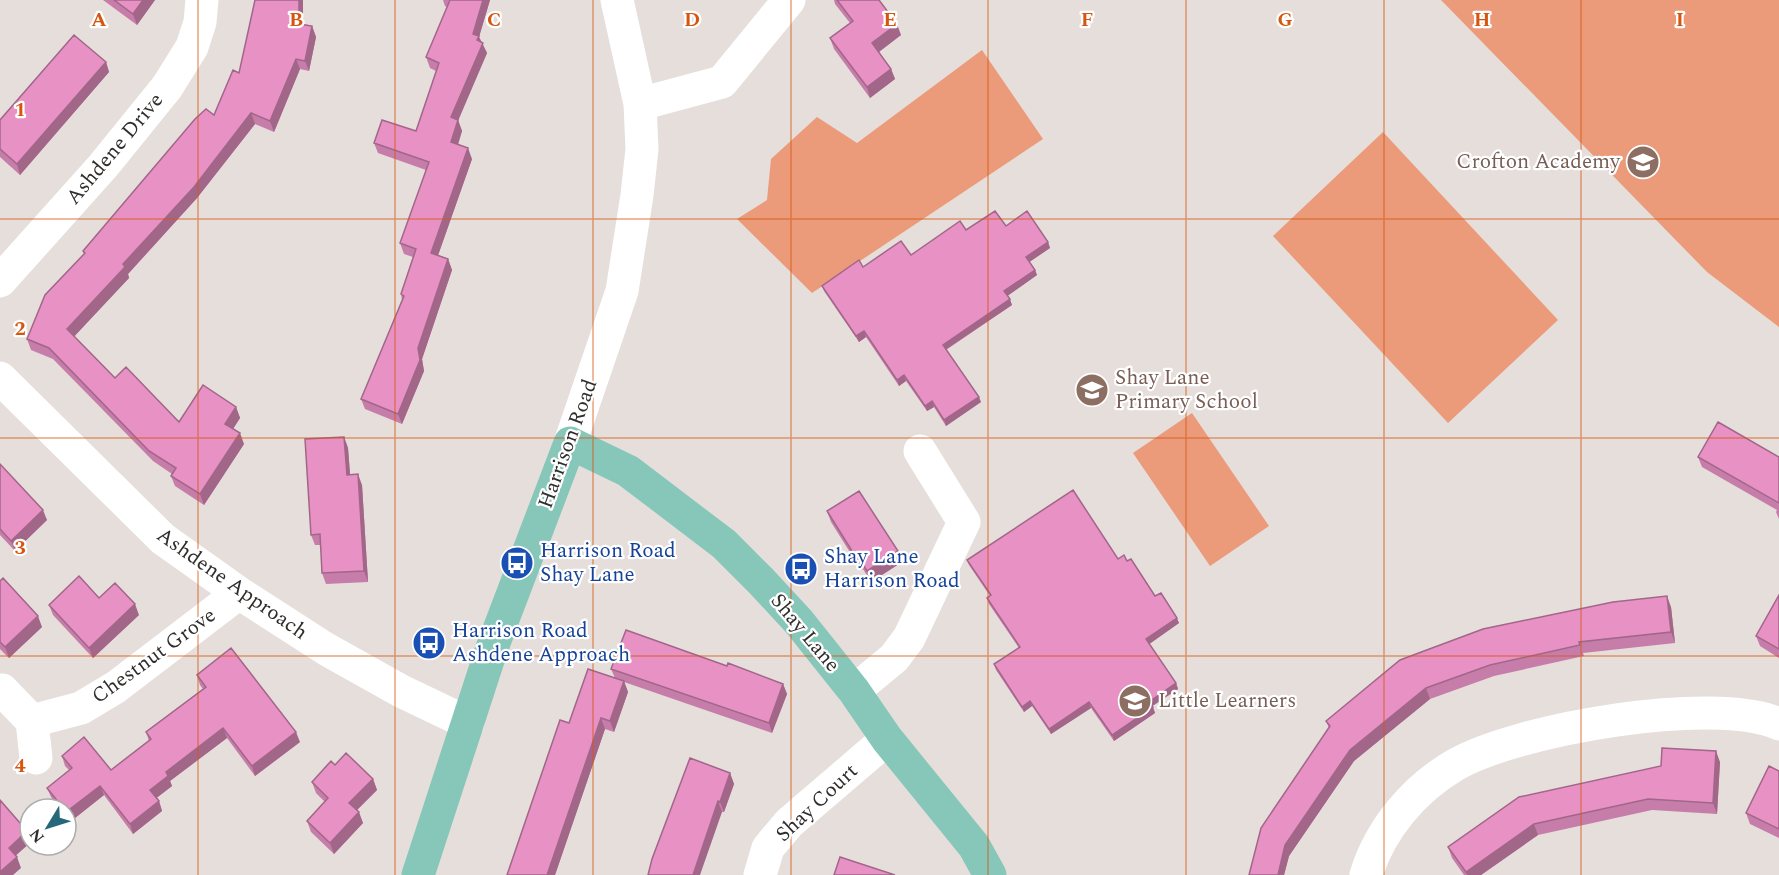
<svg xmlns="http://www.w3.org/2000/svg" width="1779" height="875" viewBox="0 0 1779 875" font-family="Spectral,serif">
  <rect width="100%" height="100%" fill="#e5dedb"/>
  <path fill="#eb9a7a" d="M1441,0H1779V327L1707,272Z
    M982,50L1043,139L812,293L737,219L767,200L771,159L817,117L857,143Z
    M1383,132L1558,320L1448,423L1273,236Z
    M1192,413L1269,526L1210,566L1133,453Z"/>
  <g fill="none" stroke-linecap="round" stroke-linejoin="round">
    <path stroke="#fff" stroke-width="33" d="M640,104L722,82L789,0
      M0,281L103,166L167,87L192,47L200,22L202,0
      M0,378L163,539L239,593L326,649L401,691L468,723
      M570,443L622,291L637,195L642,149L640,104L617,0
      M2,690L32,721L81,708L116,687L239,593
      M854,691L894,658L909,638L964,522L920,451
      M32,721L36,758
      M760,875L768,848L789,823L887,739
      M1366,875C1380,829 1414,789 1455,765C1517,729 1714,695 1779,724"/>
    <path stroke="#86c7b9" stroke-width="33" d="M418,875L492,648L570,443L628,471L724,544L761,581L799,622L854,691L887,739L974,846L990,875"/>
  </g>
  <path fill="#c77da9" d="M103,0H155L137,25Z
    M255,0H303V24L312,26L316,37L309,71L300,69L274,132L255,124L197,198L128,274L129,278L74,336L115,378L179,422L236,407L240,418L233,429L244,444L204,505L175,486L171,476L172,474L153,461L53,359L31,350L27,339L84,255L83,251L214,115L239,73Z
    M443,0H490L479,37L487,53L458,120L462,131L458,145L472,159L438,255L448,259L452,270L422,359L424,371L402,424L365,409L361,399L402,300L401,294L413,257L404,254L400,243L426,170L378,153L374,143L416,131L436,71L430,68L426,57L447,7L445,6Z
    M834,0H879L901,35L879,52L891,69L895,79L870,98L834,49L830,38L850,23L835,4Z
    M106,62L109,72L20,175L0,157V120Z
    M1006,226L1048,242L1050,248L1029,262L1035,270L1037,275L1007,296L1012,305L946,350L981,402L946,426L934,407L927,411L906,381L899,386L866,337L859,342L824,291L822,286L863,267L911,255L966,230Z
    M344,437L348,448L350,475L362,485L368,582L326,584L322,573L321,545H315L311,535Z
    M1698,457H1779V519L1776,512L1777,510L1702,467Z
    M0,464L47,520L15,551L0,535Z
    M827,511L902,562L871,582L863,569L861,570L831,522Z
    M1118,559L1127,561L1155,596L1179,623L1149,644L1176,683L1178,689L1152,706L1155,713L1114,741L1091,708L1051,734L1032,706L1024,712L996,670L994,664L1019,648L989,604L987,598L990,596L969,565L967,560Z
    M0,581L42,627L9,658L0,649Z
    M1779,595V658L1760,646L1756,636Z
    M99,598L139,615L93,658L53,615L49,605Z
    M1671,607L1675,643L1583,653L1584,656L1494,676L1430,699L1354,761L1289,856L1284,875H1249L1329,728L1326,721L1400,660Z
    M727,666L783,684L787,694L772,733L624,682L628,692L614,732L605,729L555,875H507L569,723L615,678L611,669Z
    M197,675L300,742L255,776L227,738L170,781L172,786L156,798L159,801L162,811L133,834L104,795L70,822L66,817V809H60L51,797L47,788L69,770L65,766L62,756L111,770L149,741L146,732L203,689L200,685Z
    M1720,762L1717,814L1652,810L1538,835L1481,875H1464L1452,858L1448,847Z
    M335,765L373,779L377,790L357,810L363,823L334,854L311,832L307,821L325,802L316,793L312,782Z
    M1779,771V838L1750,824L1746,813Z
    M730,773L734,784L724,812H722L648,875Z"/>
  <path fill="#a26689" d="M143,0H155L137,25L133,14Z
    M299,0H303V34L299,24Z
    M483,0H490L479,37L487,53L455,128L451,117Z
    M897,24L901,35L876,54L872,43Z
    M312,26L316,37L309,71L305,61Z
    M296,59L300,69L274,132L270,121Z
    M106,62L109,72L20,175L17,164Z
    M891,69L895,79L870,98L867,87Z
    M251,113L255,124L197,198L128,274L129,278L71,340L67,329Z
    M458,120L462,131L455,153L451,142Z
    M468,148L472,159L435,264L431,253Z
    M1048,242L1050,248L1028,263L1026,257Z
    M448,259L452,270L422,359L424,371L402,424L398,414L418,348Z
    M1035,270L1037,275L1006,297L1004,291Z
    M1010,299L1012,305L945,350L943,345Z
    M864,331L866,337L859,342L856,336Z
    M904,375L906,381L899,386L897,380Z
    M979,397L981,402L946,426L944,420Z
    M932,401L934,407L927,411L925,406Z
    M236,407L240,418L229,435L225,424Z
    M240,433L244,444L204,505L200,494Z
    M344,437L348,448L351,486L347,475Z
    M358,474L362,485L368,582L364,571Z
    M43,510L47,520L15,551L11,541Z
    M898,551L902,562L871,582L867,571Z
    M859,558L863,569L861,570L857,559Z
    M1667,596L1671,607L1675,643L1671,632Z
    M135,604L139,615L93,658L89,648Z
    M38,616L42,627L9,658L5,647Z
    M1177,618L1179,623L1148,645L1146,639Z
    M624,681L628,692L614,732L610,721Z
    M1176,683L1178,689L1151,707L1149,702Z
    M783,684L787,694L772,733L769,723Z
    M1426,688L1430,699L1354,761L1289,856L1284,875H1278L1285,845L1350,750Z
    M1030,701L1032,706L1024,712L1022,707Z
    M1089,702L1091,708L1051,734L1049,729Z
    M1153,707L1155,713L1114,741L1112,735Z
    M601,718L605,729L555,875H547Z
    M223,728L227,738L170,781L172,786L154,800L150,790L166,772Z
    M296,732L300,742L255,776L252,766Z
    M1716,751L1720,762L1717,814L1713,803Z
    M730,773L734,784L724,812L720,802Z
    M373,779L377,790L353,814L349,803Z
    M100,786L104,795L70,822L66,812Z
    M159,801L162,811L133,834L130,824Z
    M718,801L722,812L700,875H693Z
    M359,812L363,823L334,854L330,843Z
    M1534,824L1538,835L1481,875H1467L1466,872Z
    M27,831L30,839V843L13,858L9,848Z
    M17,857L21,868L13,875H0V872Z"/>
  <path fill="#e791c4" stroke="#a26689" stroke-width="1.5" d="M114,0H143L133,14Z
    M255,0H299V24L312,26L305,61L296,59L270,121L251,113L194,187L123,264L125,267L67,329L115,378L126,367L179,422L203,385L236,407L225,424L240,433L200,494L171,476L176,468L149,451L49,348L27,339L45,295L85,253L83,251L195,119L206,109L214,115L233,70L239,73Z
    M450,0H483L473,34L479,36L477,40L483,43L451,117L458,120L451,142L468,148L431,253L448,259L418,348L420,360L398,414L361,399L404,296L401,294L416,249L400,243L429,162L374,143L382,120L416,131L439,63L426,57Z
    M837,0H879L897,24L872,43L891,69L867,87L830,38L853,21Z
    M74,35L106,62L17,164L0,149V120Z
    M995,211L1006,226L1027,211L1048,242L1026,257L1035,270L1004,291L1010,299L943,345L979,397L944,420L932,401L925,406L904,375L897,380L864,331L856,336L822,286L859,260L863,267L901,241L911,255L960,221L966,230Z
    M1718,422L1779,457V503L1698,457Z
    M344,437L347,475L358,474L364,571L322,573L320,534L311,535L305,439Z
    M0,464L43,510L11,541L0,529Z
    M1073,490L1118,559L1124,555L1127,561L1131,559L1155,596L1161,593L1177,618L1146,639L1176,683L1149,702L1153,707L1112,735L1089,702L1049,729L1030,701L1022,707L994,664L1020,647L987,598L991,595L967,560Z
    M859,491L898,551L867,571L859,558L857,559L827,511Z
    M79,576L99,598L115,583L135,604L89,648L49,605Z
    M3,578L38,616L5,647L0,642V581Z
    M1779,595V649L1756,636Z
    M1667,596L1671,632L1579,642L1580,645L1490,665L1426,688L1350,750L1285,845L1278,875H1249L1261,828L1330,726L1326,721L1400,660L1483,629L1613,602Z
    M626,630L727,666L728,663L783,684L769,723L611,669Z
    M231,648L296,732L252,766L223,728L166,772L168,776L150,790L159,801L130,824L100,786L66,812V809H64L47,788L72,768L62,756L84,737L111,770L151,739L146,732L206,687L197,675Z
    M588,669L624,681L610,721L601,718L547,875H507L560,720L569,723Z
    M1662,748L1716,751L1713,803L1648,799L1534,824L1466,872L1448,847L1519,797L1661,766Z
    M346,753L373,779L349,803L359,812L330,843L307,821L328,798L312,782L331,761L335,765Z
    M690,758L730,773L720,802L718,801L693,875H648L652,859Z
    M1769,766L1779,771V829L1746,813Z
    M0,800L27,831L9,848L17,857L0,872Z
    M840,857L895,875H834Z"/>
  <path fill="none" stroke="#d6550f" stroke-width="1.5" stroke-opacity="0.55" d="M198,0V875M395,0V875M593,0V875M791,0V875M988,0V875M1186,0V875M1384,0V875M1581,0V875M0,219H1779M0,438H1779M0,656H1779"/>
  <defs>
    <g id="school-disc" transform="scale(1.725)"><circle r="9.5" fill="#8d6e63" stroke="#fff"/><path d="M0-5L7-2L0 1L-7-2ZM-4 1L0 2.5L4 1V4Q0 6-4 4Z" fill="#fff"/></g>
    <g id="bus-disc" transform="scale(1.725)"><circle r="9.5" fill="#1a4fb4" stroke="#fff"/><path d="M-5-6H5V4H4V6H2V4H-2V6H-4V4H-5ZM-3.5-4V0h7V-4ZM-3.5 1.2v1.5H-2V1.2ZM2 1.2v1.5H3.5V1.2Z" fill="#fff"/></g>
  </defs>
  <g fill-rule="evenodd">
    <use href="#school-disc" x="1643" y="162"/>
    <use href="#school-disc" x="1092" y="390"/>
    <use href="#bus-disc" x="517" y="563"/>
    <use href="#bus-disc" x="801" y="569"/>
    <use href="#bus-disc" x="429" y="643"/>
    <use href="#school-disc" x="1135" y="701"/>
  </g>
  <g text-anchor="middle" dominant-baseline="central" stroke-width="4.5" stroke-linejoin="round" paint-order="stroke">
    <g font-size="21" fill="#302e2c" stroke="#fff">
      <text transform="translate(115 149) rotate(-50)">Ashdene Drive</text>
      <text transform="translate(568 444) rotate(-70)">Harrison Road</text>
      <text transform="translate(232 584) rotate(35)">Ashdene Approach</text>
      <text transform="translate(805 633) rotate(50)">Shay Lane</text>
      <text transform="translate(154 656) rotate(-36)">Chestnut Grove</text>
      <text transform="translate(817 803) rotate(-43)">Shay Court</text>
    </g>
    <g font-size="21" fill="#785e54" stroke="#fff" text-anchor="start">
      <text x="1620" y="162" text-anchor="end">Crofton Academy</text>
      <text x="1115" y="378">Shay Lane<tspan x="1115" dy="24">Primary School</tspan></text>
      <text x="1158" y="701">Little Learners</text>
    </g>
    <g font-size="21" fill="#164399" stroke="#fff" text-anchor="start">
      <text x="540" y="551">Harrison Road<tspan x="540" dy="24">Shay Lane</tspan></text>
      <text x="824" y="557">Shay Lane<tspan x="824" dy="24">Harrison Road</tspan></text>
      <text x="452" y="631">Harrison Road<tspan x="452" dy="24">Ashdene Approach</tspan></text>
    </g>
  </g>
  <g font-size="20" text-anchor="middle" font-weight="bold" fill="#d6550f" stroke="#fff" stroke-width="4.5" stroke-linejoin="round" paint-order="stroke">
    <text x="99" y="26">A</text>
    <text x="296" y="26">B</text>
    <text x="494" y="26">C</text>
    <text x="692" y="26">D</text>
    <text x="890" y="26">E</text>
    <text x="1087" y="26">F</text>
    <text x="1285" y="26">G</text>
    <text x="1482" y="26">H</text>
    <text x="1680" y="26">I</text>
    <text x="20" y="116">1</text>
    <text x="20" y="335">2</text>
    <text x="20" y="554">3</text>
    <text x="20" y="772">4</text>
  </g>
  <g transform="translate(48 827) rotate(232)"><circle r="28" fill="#ffffff" stroke="#acabab" stroke-width="1.5"/>
  <path d="M0-4.5L10 22L0 15L-10 22Z" fill="#25687a"/>
  <text y="-9" font-size="16" font-weight="bold" text-anchor="middle" fill="#302e2c">N</text>
  </g>
</svg>
